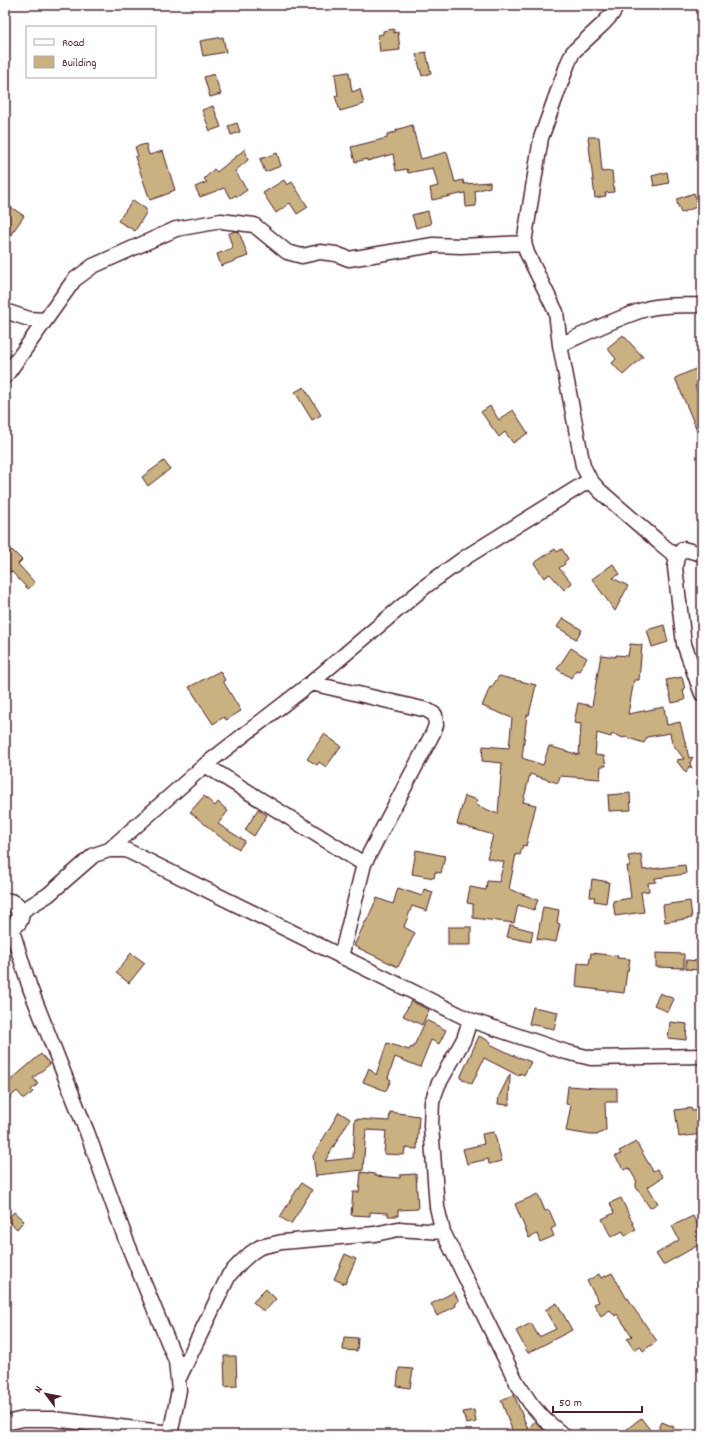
<svg xmlns="http://www.w3.org/2000/svg" width="707" height="1440" viewBox="0 0 707 1440" font-family="Dekko,sans-serif">
  <rect width="100%" height="100%" fill="#fff"/>
  <filter id="ink" filterUnits="userSpaceOnUse"><feTurbulence type="fractalNoise" baseFrequency=".025" numOctaves="2"/><feDisplacementMap in="SourceGraphic" scale="8" xChannelSelector="R" yChannelSelector="G"/><feConvolveMatrix kernelMatrix="1 2 1 2 8 2 1 2 1" color-interpolation-filters="sRGB"/></filter>
  <g filter="url(#ink)">
    <path fill="#cab181" stroke="#4a1f2b" d="M394,29V33L398,32L400,50L380,52L378,35L383,34V31Z
      M223,37L226,52L203,56L200,41Z
      M426,52L431,73L422,76L416,54Z
      M349,72L352,92L360,89L364,104L340,111L335,96H338L335,74Z
      M214,74L221,94L210,97L204,77Z
      M213,106L221,127L210,131L202,110Z
      M237,123L240,132L231,135L228,126Z
      M412,125L421,159L447,152L455,182L463,180L464,184L490,182V187L475,191L476,206L466,207L465,193L432,200L430,188L438,186L433,168L408,173L407,169L396,171L393,154L367,161V159L355,162L351,147L387,138V134L397,132L396,130Z
      M588,137H599L602,172L612,171L614,192L605,193L606,196L595,198Z
      M146,144L149,155L163,151L175,190L170,192V193L150,200L135,157L138,156L135,147Z
      M245,149L248,160L235,171L247,190L237,197L236,195L231,198L224,188L200,197L195,187L207,182L204,179L214,169L217,172Z
      M277,153L281,166L265,172L260,159Z
      M667,172L669,183L654,186L652,176Z
      M284,180L287,185L292,182L308,207L297,214L290,203L276,213L263,193Z
      M694,193L699,206L681,213L677,203V199Z
      M133,200L146,209V213L135,231L118,221Z
      M5,203L24,216L5,243Z
      M428,211L431,224L416,228L412,215Z
      M235,231L239,232L248,256L221,266L217,254L233,248L228,234Z
      M623,335L643,357L623,375L612,363L616,359L607,348Z
      M702,366V383L695,386L702,404V442L675,378Z
      M304,387L321,415L312,420L295,392Z
      M490,406L499,420L513,410L528,433L513,443L505,432L499,437L481,412Z
      M164,461L170,469L148,486L142,477Z
      M555,549L557,552L562,549L568,559L564,562L565,564L559,568L572,583L564,590L550,574L544,578L534,563Z
      M12,550L22,560L18,564L35,583L28,589L11,571L5,576V557Z
      M613,564L620,574L613,578L628,586L615,611L592,579Z
      M563,618L582,630L576,639L557,627Z
      M664,625L668,642L652,647L647,630Z
      M630,644L642,645L639,680H634L628,714L664,707L667,725L680,722L689,758L693,757L690,763L692,769L689,766L686,773L676,760L684,759L672,743L670,733L647,737L644,743L625,737L624,738L612,734L611,737L597,733L595,755L604,756L606,766H601L600,779L560,776L558,783L530,774L523,802L536,805L526,846L523,845L520,855L516,854L509,889L538,900L534,910L518,905L514,923L473,918V904L467,903L470,887L486,890L487,881L499,882L504,862L487,858L493,835L457,824L465,796L478,800L476,805L498,814L502,763L482,761L483,746L509,748L512,718L482,706L490,687L491,688L499,676L536,685L529,715H527L522,758L543,765L549,746L579,755L581,724L574,723L578,703L592,706L601,655L616,657V655L628,656Z
      M571,648L587,658L579,671L576,670L571,678L557,669Z
      M220,671L225,680L223,681L241,711L226,720L224,717L213,724L189,687Z
      M682,677L685,689L683,690L685,700L672,703L666,680Z
      M324,734L341,746L326,767L319,762L317,765L307,759Z
      M630,793L631,810L609,811L608,795Z
      M204,796L215,806L218,802L228,811L218,824L245,841L239,849L219,836L190,812Z
      M258,809L267,815L254,836L245,830Z
      M416,850L445,856L441,873L435,872L434,878L412,874Z
      M641,854L643,870L685,865L686,874L655,878L656,882L648,883L649,891L641,892L644,912L615,916L613,901L631,898L627,866H630L628,856Z
      M592,879L609,882L606,903L594,901L595,897H590Z
      M398,888L422,896L424,889L433,892L427,911L412,906L404,927L415,933L398,967L354,946L365,922H366L377,898L393,904Z
      M690,901L692,918L665,922L663,905Z
      M543,907L559,910L557,923L560,924L556,942L537,939Z
      M510,925L533,931L531,942L507,937Z
      M448,927H471V945H448Z
      M131,953L145,963L129,983L116,973Z
      M591,953L618,956L617,958L630,959L628,971H627L624,993L576,987L578,963L589,964Z
      M656,953L684,954V968L656,967Z
      M686,960L700,961V970L686,969Z
      M660,993L674,999L668,1012L654,1005Z
      M411,1001L429,1010L422,1025L403,1016Z
      M533,1007L558,1012L554,1029L529,1024Z
      M426,1020L446,1030L439,1044L431,1040L420,1067L395,1057L388,1078L391,1080L386,1091L363,1082L369,1068L376,1075L387,1043L409,1050L411,1047L413,1048Z
      M670,1022L687,1024L686,1040L668,1038Z
      M479,1036L491,1042L490,1044L519,1058V1057L531,1062L524,1075L520,1073L519,1076L484,1058L472,1084L460,1078Z
      M41,1054L50,1064L33,1078L38,1084L31,1090L33,1092L24,1099L17,1091L5,1102V1085Z
      M510,1074L509,1105L498,1104L499,1096Z
      M568,1086L597,1088H617V1102H605L606,1130L597,1135H591L566,1131L571,1105L566,1104Z
      M691,1108L692,1111L702,1110V1134L679,1137L675,1110Z
      M339,1112L350,1119L325,1161L353,1158L355,1119L389,1121L390,1112L419,1116L417,1149L405,1148L404,1155L384,1154L386,1131L366,1130L363,1170L317,1175L316,1177L313,1156Z
      M494,1132L502,1161L489,1164L488,1159L467,1164L463,1149L484,1144L482,1134Z
      M636,1142L653,1171L657,1169L663,1177L648,1187L658,1203L650,1208L636,1187V1183L637,1182L629,1168L624,1170L615,1156L621,1154L619,1151Z
      M361,1172L375,1174V1176L400,1178V1175L416,1174L418,1209L398,1210V1216H388V1213L370,1212V1216L351,1215L353,1192H359Z
      M301,1183L312,1190L291,1224L280,1217Z
      M538,1194L545,1211L549,1210L556,1226L551,1229L554,1236L540,1242L537,1234L529,1238L515,1204Z
      M621,1198L636,1230L625,1236L623,1231L611,1237L602,1219L614,1213L610,1203Z
      M14,1212L24,1221L17,1229L7,1220Z
      M693,1216L701,1231L698,1232L702,1243L663,1265L656,1254L679,1240L672,1226Z
      M345,1254L356,1259L345,1284L334,1279Z
      M612,1273L627,1299L628,1298L635,1310L657,1341L643,1351L640,1346L634,1350L627,1339L632,1336L617,1314L615,1316L610,1310L601,1316L594,1304L599,1302L587,1281L599,1274L601,1278Z
      M266,1289L276,1299L264,1312L253,1302Z
      M454,1292L459,1301L455,1303L456,1306L437,1316L431,1304Z
      M557,1303L572,1330L528,1353L516,1331L531,1323L539,1337L556,1329L545,1310Z
      M344,1337L358,1338L357,1351L343,1350Z
      M224,1356H236L237,1386L225,1387Z
      M399,1368L413,1369L410,1388L397,1386Z
      M514,1395L528,1429L535,1421L550,1435H514L501,1400Z
      M474,1410L476,1422L466,1424L463,1412Z
      M641,1418L654,1435H632L627,1429Z
      M662,1422L674,1427L671,1435H656Z"/>
    <g fill="none" stroke-linecap="round" stroke-linejoin="round">
      <g stroke="#4a1f2b" stroke-width="17">
        <path id="minor" d="M617,5L612,14L603,24L573,52L568,63L541,138L524,243L527,253L556,312L560,345L583,466L590,480L600,491L661,544L677,557L675,567L684,644L702,694
          M5,311L29,319L45,320
          M560,345C588,332 617,318 646,309C664,304 684,306 702,305
          M5,377L74,280L93,266L176,229L221,221L254,225L287,252L302,256L320,252L336,254L349,259L433,245L461,246L524,243
          M677,557L683,549L702,554
          M311,683L427,710L435,715L436,725L433,733L364,864L341,957
          M205,765L364,864
          M109,850L205,765L311,683L427,585L466,557L590,480
          M20,912L48,895L94,855L109,850H126L470,1020L464,1039L438,1085L432,1102L431,1126L437,1207L443,1232L451,1248L517,1383L531,1404L545,1420L563,1435
          M11,927L30,988L87,1132L126,1240L176,1361L179,1390L170,1435
          M470,1020L566,1052L591,1058L702,1056
          M178,1380L229,1275L241,1262L251,1253L260,1247L282,1242L375,1234L398,1229L443,1232
          M5,1423L24,1419H53L170,1433"/>
      </g>
      <g stroke="#4a1f2b" stroke-width="20">
        <path id="tertiary" d="M5,902C25,901 25,928 5,928"/>
      </g>
      <use href="#minor" stroke="#fff" stroke-width="14"/>
      <use href="#tertiary" stroke="#fff" stroke-width="17"/>
    </g>
  </g>
  <rect width="707" height="1440" fill="none" stroke="#fff" stroke-width="20"/>
  <rect x="10" y="10" width="687" height="1420" fill="none" stroke="#4a1f2b" stroke-width="1.5" filter="url(#ink)"/>
  <rect x="26" y="26" width="130" height="52" fill="#ffffff" stroke="#b7a5aa"/>
  <rect x="34" y="39" width="20" height="6" fill="#ffffff" stroke="#b7a5aa"/>
  <text x="62" y="46" font-size="12" fill="#4a1f2b">Road</text>
  <rect x="34" y="56" width="20" height="12" fill="#cab181" stroke="#b7a5aa"/>
  <text x="62" y="66" font-size="12" fill="#4a1f2b">Building</text>
  <g transform="translate(46 1394) rotate(302)" stroke="#ffffff" stroke-width="3" paint-order="stroke">
  <path d="M0-3L7 15L0 10L-7 15Z" fill="#4a1f2b"/>
  <text y="-6" font-size="11" font-weight="bold" text-anchor="middle" fill="#4a1f2b">N</text>
  </g>
  <path d="M553 1406v6h89v-6" fill="none" stroke="#4a1f2b" stroke-width="2"/>
  <text x="559" y="1406" font-size="12" fill="#4a1f2b" stroke="#ffffff" stroke-width="3" paint-order="stroke">50 m</text>
</svg>
